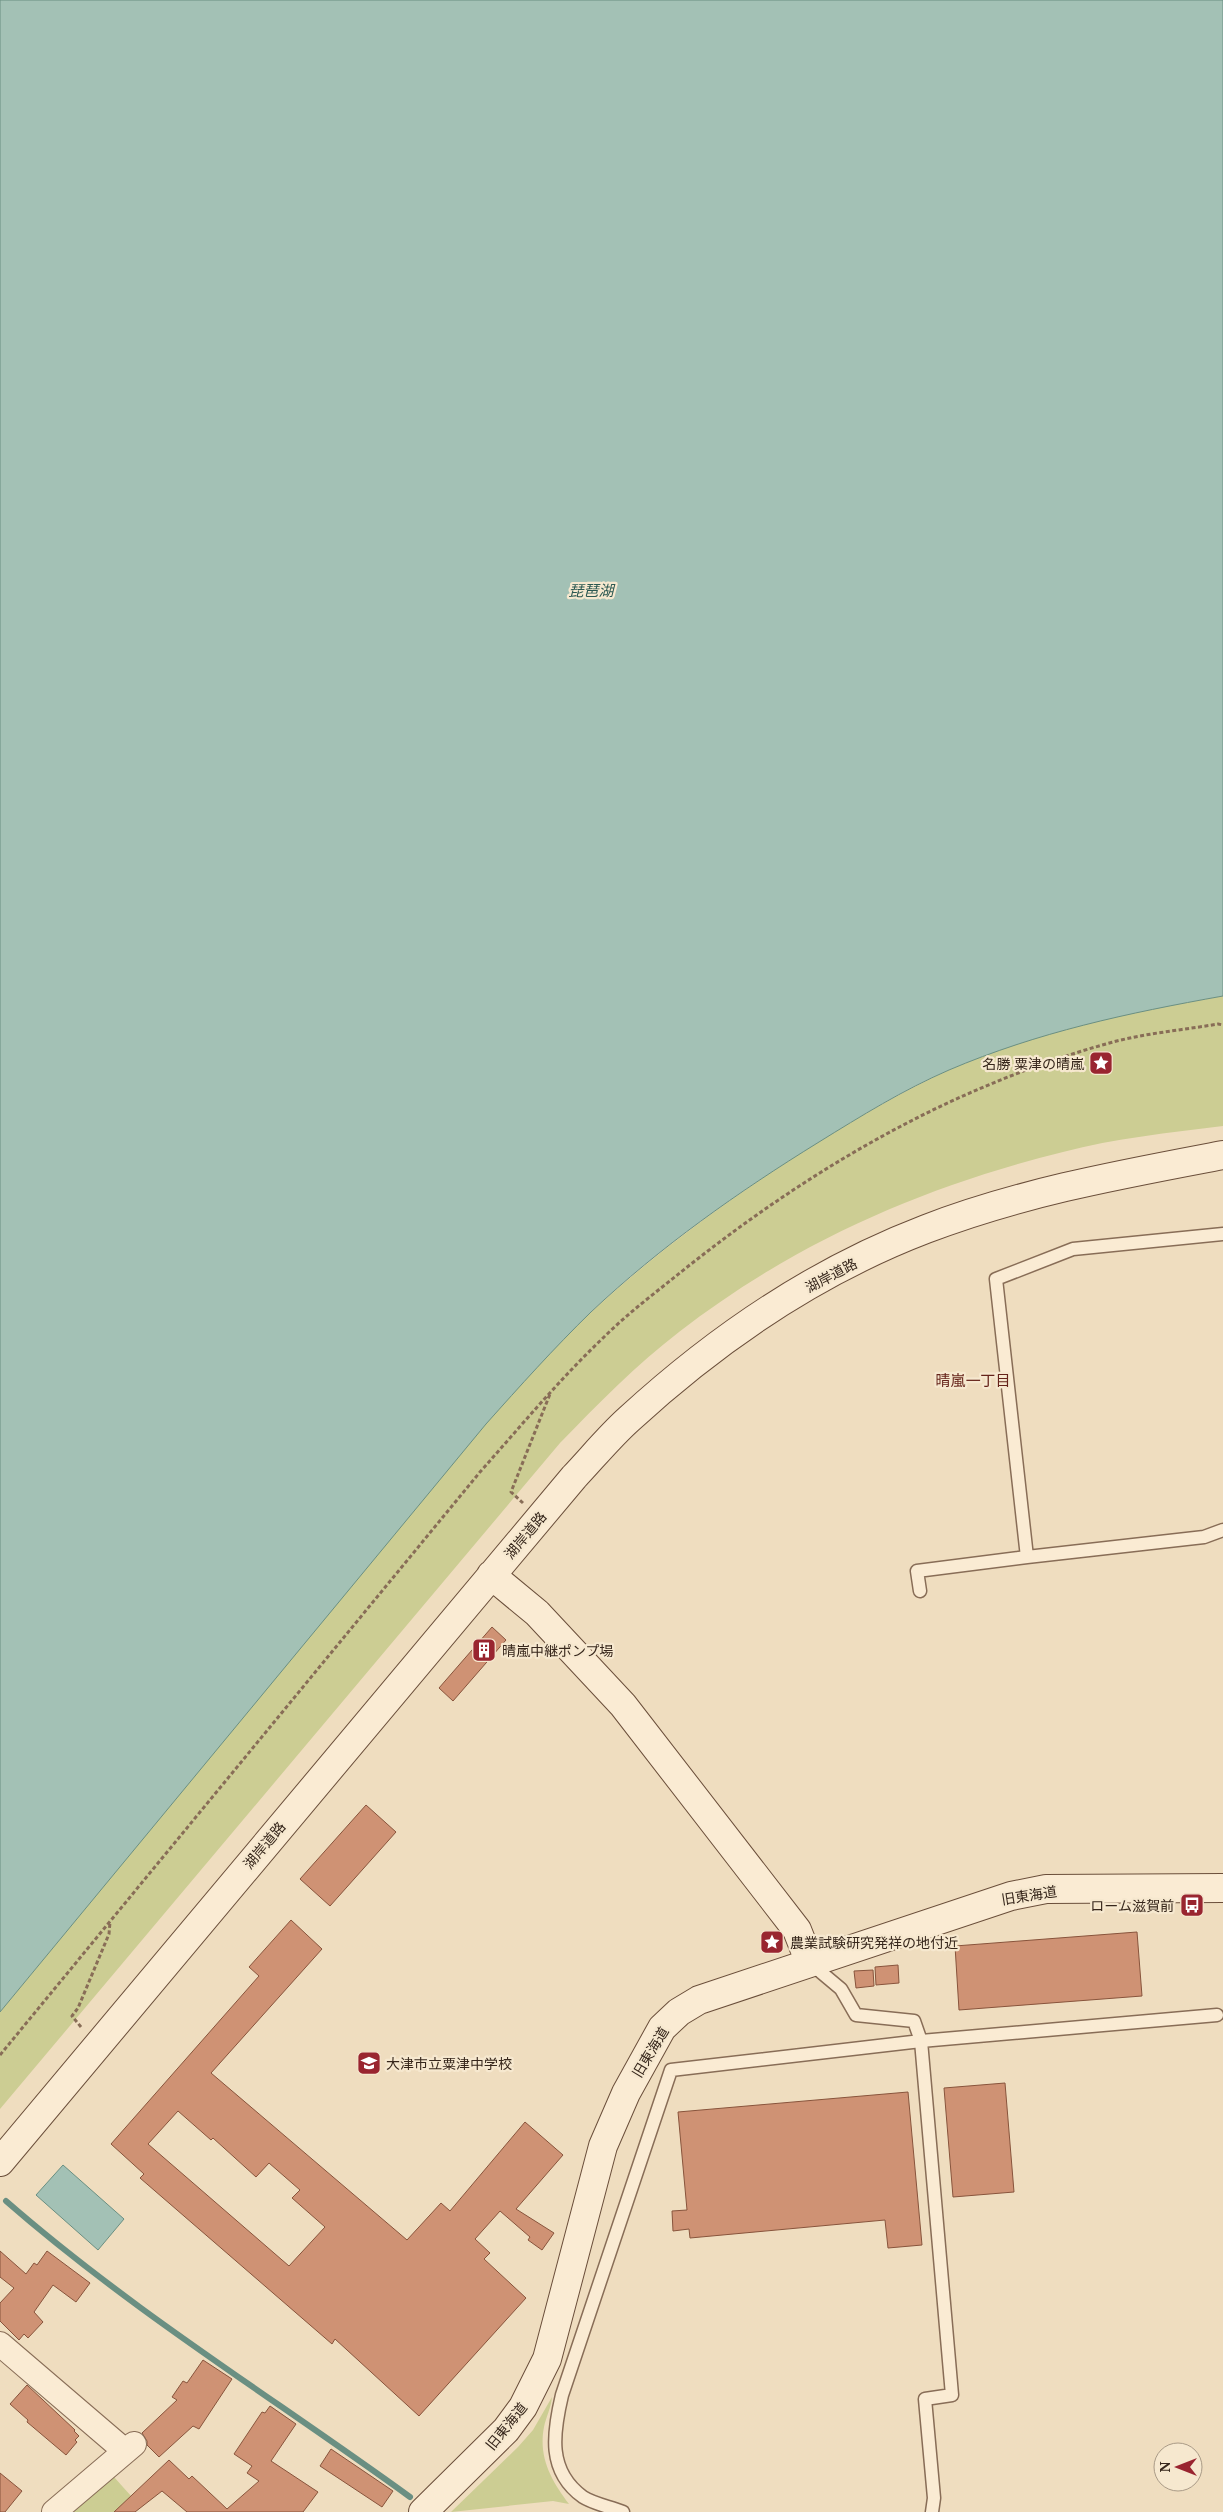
<svg xmlns="http://www.w3.org/2000/svg" width="1223" height="2512" viewBox="0 0 1223 2512" font-family="'Noto Serif','Noto Sans JP',serif">
  <rect width="100%" height="100%" fill="#efddbf"/>
  <path fill="#cccd93" d="M1223,996V1126C1169,1133 1115,1138 1063,1152C922,1187 794,1243 679,1332C636,1365 598,1404 560,1443L0,2109V2012C110,1879 219,1745 329,1612C403,1522 475,1426 558,1344C636,1266 724,1201 817,1143C859,1117 901,1092 947,1071C1035,1032 1128,1012 1223,996Z
    M552,2397C551,2408 546,2417 544,2427C538,2458 552,2481 569,2504L553,2501L451,2512L518,2447L533,2430Z
    M114,2477L140,2506L133,2512H69Z"/>
  <path fill="#a3c1b5" stroke="#6a8f82" d="M0,0H1223V996C1128,1013 1038,1032 949,1070C903,1090 861,1116 819,1142C738,1192 660,1247 591,1312C554,1348 520,1386 486,1424L0,2012Z
    M63,2165L124,2219L98,2250L36,2195Z"/>
  <g fill="none" stroke-linecap="round" stroke-linejoin="round">
    <path stroke="#6a8f82" stroke-width="6" d="M6,2201C132,2311 275,2399 410,2497"/>
  </g>
  <path fill="#cf9274" stroke="#88543c" fill-rule="evenodd" d="M492,1627L506,1640L453,1701L439,1688Z
    M366,1805L396,1832L330,1906L300,1879Z
    M291,1920L322,1949L211,2073L407,2240L441,2203L450,2211L525,2122L563,2155L516,2209L554,2233L542,2250L528,2240L530,2237L500,2211L475,2239L490,2253L484,2259L526,2298L419,2416L335,2339L332,2344L140,2178L144,2174L111,2144L259,1976L249,1967ZM178,2111L211,2140L213,2138L256,2177L269,2163L300,2190L292,2198L325,2227L289,2266L148,2144Z
    M1137,1932L1142,1996L959,2010L955,1946Z
    M898,1965L899,1983L876,1985L875,1967Z
    M873,1970L874,1986L856,1988L854,1971Z
    M1005,2083L1014,2192L953,2197L944,2088Z
    M908,2092L922,2245L888,2248L885,2220L690,2238L689,2229L673,2231L672,2211L687,2210L678,2112Z
    M0,2251L26,2274L34,2263L37,2265L47,2251L90,2283L76,2302L53,2285L34,2312L43,2322L28,2338L24,2334L19,2340L0,2321V2303L14,2288L0,2277Z
    M203,2360L232,2379L199,2429L193,2426L159,2457L147,2445V2441L142,2433L177,2400L172,2397L183,2381L187,2383Z
    M27,2385L75,2430L74,2431L79,2436L75,2440L77,2442L66,2455L27,2422L28,2420L10,2404Z
    M270,2406L296,2424L271,2461L318,2492L303,2512H187L162,2491L135,2512H114L169,2460L189,2479L192,2476L227,2509L259,2481L247,2473L252,2466L234,2454L262,2412L265,2413Z
    M331,2449L393,2491L382,2507L320,2466Z
    M0,2473L22,2491L5,2512H0Z"/>
  <g fill="none" stroke-linecap="round" stroke-linejoin="round">
    <g stroke="#886d57" stroke-width="15">
      <path id="lane" d="M1223,1234L1073,1249L996,1279L1027,1557L1204,1537L1223,1530
        M920,1591L917,1571L1027,1557
        M810,1963L841,1989L856,2015L914,2021L921,2041L952,2395L925,2399L934,2498L932,2512
        M623,2512C611,2507 594,2504 583,2497C547,2471 553,2433 562,2395L671,2070L921,2041L1217,2015"/>
    </g>
    <g stroke="#886d57" stroke-width="26">
      <path id="street" d="M0,2344L125,2451
        M54,2512L134,2444"/>
    </g>
    <g stroke="#6a4e3a" stroke-width="30">
      <path id="secondary" d="M491,1575L537,1613L623,1705L797,1930L810,1963
        M0,2162L574,1477C592,1458 609,1437 629,1419C715,1340 816,1271 926,1229C1022,1192 1123,1174 1223,1155
        M423,2512L506,2430L523,2407L547,2359L603,2146L626,2093L662,2028L679,2012L699,2000L1011,1896L1046,1889L1223,1888"/>
    </g>
    <path stroke="#886d57" stroke-width="3" stroke-dasharray="4 2.5" stroke-linecap="butt" d="M523,1503L511,1492L550,1394
      M81,2027L72,2016L78,2008L109,1934L110,1922
      M0,2055L480,1472C520,1427 559,1380 603,1338C627,1314 655,1293 681,1272C811,1168 952,1086 1113,1042C1147,1033 1183,1030 1218,1024L1223,1025"/>
    <use href="#lane" stroke="#faebd3" stroke-width="12"/>
    <use href="#street" stroke="#faebd3" stroke-width="24"/>
    <use href="#secondary" stroke="#faebd3" stroke-width="28"/>
  </g>
  <defs>
    <g id="sight-square" transform="scale(1.25)"><rect x="-9" y="-9" width="18" height="18" rx="4" fill="#992530" stroke="#f6e8cf"/><path d="M0-6L1.8-2.2L6-1.7L2.9 1.2L3.7 5.4L0 3.3L-3.7 5.4L-2.9 1.2L-6-1.7L-1.8-2.2Z" fill="#fff"/></g>
    <g id="building-square" transform="scale(1.25)"><rect x="-9" y="-9" width="18" height="18" rx="4" fill="#992530" stroke="#f6e8cf"/><path d="M-4-6H4V6H1V3H-1V6H-4ZM-2.5-4.3h1.7v1.8h-1.7ZM.8-4.3h1.7v1.8H.8ZM-2.5-1h1.7V.8h-1.7ZM.8-1h1.7V.8H.8Z" fill="#fff"/></g>
    <g id="bus-square" transform="scale(1.25)"><rect x="-9" y="-9" width="18" height="18" rx="4" fill="#992530" stroke="#f6e8cf"/><path d="M-5-6H5V4H4V6H2V4H-2V6H-4V4H-5ZM-3.5-4V0h7V-4ZM-3.5 1.2v1.5H-2V1.2ZM2 1.2v1.5H3.5V1.2Z" fill="#fff"/></g>
    <g id="school-square" transform="scale(1.25)"><rect x="-9" y="-9" width="18" height="18" rx="4" fill="#992530" stroke="#f6e8cf"/><path d="M0-5L7-2L0 1L-7-2ZM-4 1L0 2.5L4 1V4Q0 6-4 4Z" fill="#fff"/></g>
  </defs>
  <g fill-rule="evenodd">
    <use href="#sight-square" x="1101" y="1063"/>
    <use href="#building-square" x="484" y="1650"/>
    <use href="#bus-square" x="1192" y="1905"/>
    <use href="#sight-square" x="772" y="1942"/>
    <use href="#school-square" x="369" y="2063"/>
  </g>
  <g text-anchor="middle" dominant-baseline="central" stroke-width="4.5" stroke-linejoin="round" paint-order="stroke">
    <g font-size="14" fill="#37271c" stroke="#f6e8cf" text-anchor="start">
      <text x="1084" y="1063" text-anchor="end">名勝 粟津の晴嵐</text>
      <text x="502" y="1650">晴嵐中継ポンプ場</text>
      <text x="1174" y="1905" text-anchor="end">ローム滋賀前</text>
      <text x="790" y="1942">農業試験研究発祥の地付近</text>
      <text x="386" y="2063">大津市立粟津中学校</text>
    </g>
    <g font-size="14" fill="#37271c" stroke="#f6e8cf">
      <text transform="translate(831 1275) rotate(-28)">湖岸道路</text>
      <text transform="translate(525 1535) rotate(-50)">湖岸道路</text>
      <text transform="translate(264 1845) rotate(-50)">湖岸道路</text>
      <text transform="translate(1029 1895) rotate(-9)">旧東海道</text>
      <text transform="translate(650 2052) rotate(-59)">旧東海道</text>
      <text transform="translate(506 2426) rotate(-51)">旧東海道</text>
    </g>
    <g font-size="15" font-style="italic" fill="#2b5851" stroke="#f6e8cf">
      <text x="591" y="590">琵琶湖</text>
    </g>
    <g font-size="15" fill="#65231a" stroke="#f6e8cf">
      <text x="973" y="1380">晴嵐一丁目</text>
    </g>
  </g>
  <g transform="translate(1178 2467) rotate(270)"><circle r="24" fill="#f6e8cf" stroke="#aa9b87"/>
  <path d="M0-4L9 19L0 12L-9 19Z" fill="#992530"/>
  <text y="-8" font-size="14" font-weight="bold" text-anchor="middle" fill="#37271c">N</text>
  </g>
</svg>
